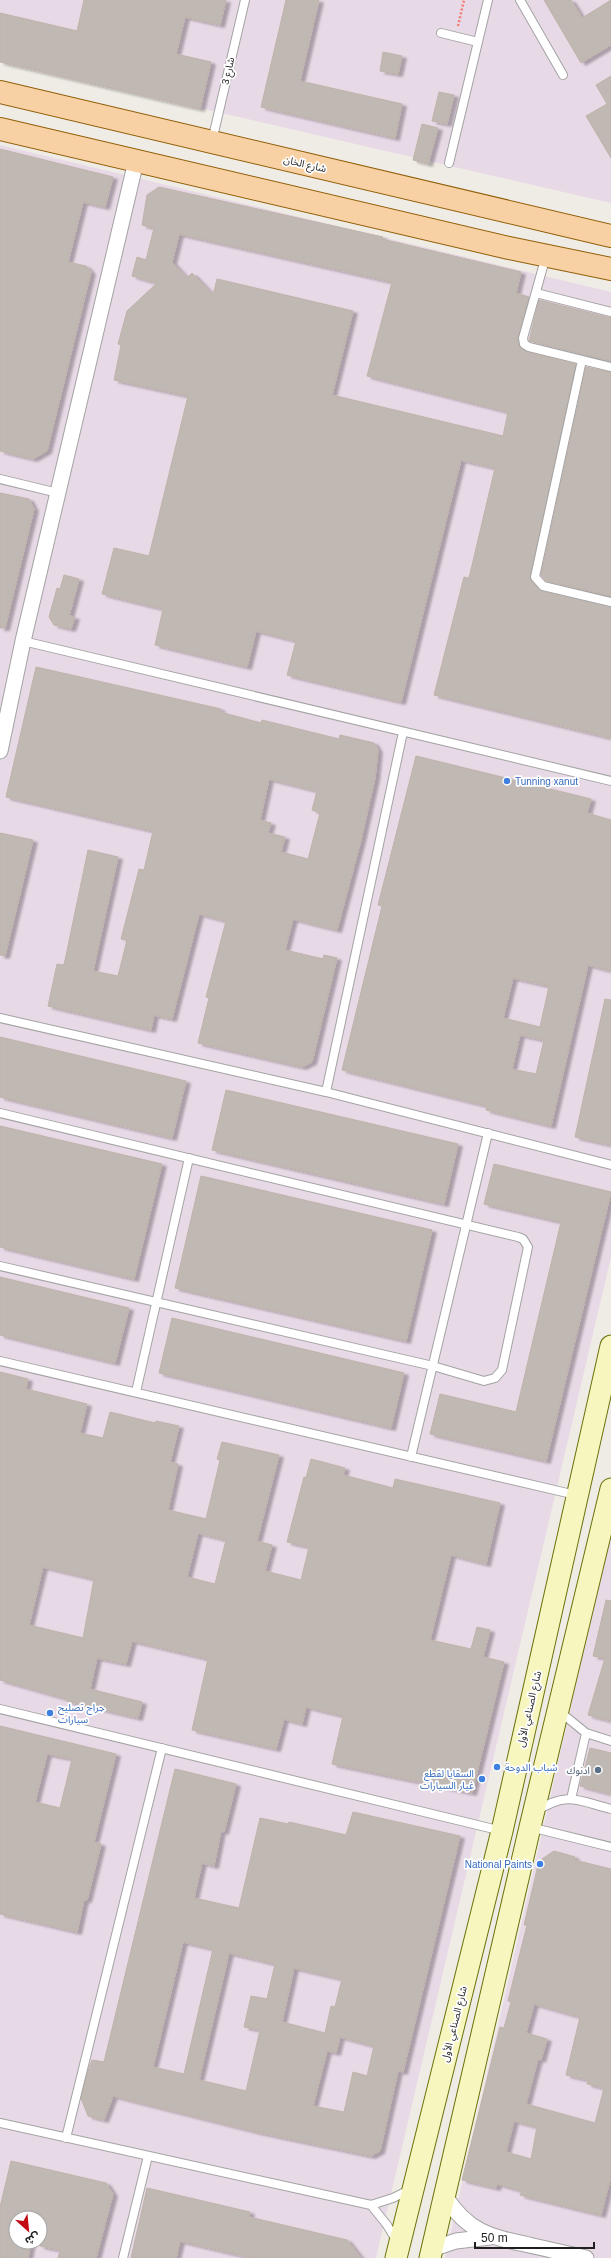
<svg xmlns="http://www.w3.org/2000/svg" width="611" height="2258" viewBox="0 0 611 2258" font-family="Helvetica,'Noto Sans Arabic',sans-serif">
  <defs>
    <filter id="shadow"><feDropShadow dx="4.5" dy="2.5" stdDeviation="1" flood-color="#0004"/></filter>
  </defs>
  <rect width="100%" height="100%" fill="#efece6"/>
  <path fill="#e8d9e6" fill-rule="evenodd" d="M0,0H611V203L0,62Z
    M0,145L611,292V1257L376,2258H0ZM16,2218H40V2242H16Z
    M611,1531V2258H445Z"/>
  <path fill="#c0b8b3" stroke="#c0b3a9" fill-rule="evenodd" filter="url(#shadow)" d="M84,0H226L220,25L185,17L176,54L211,62L200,109L0,62V13L77,31Z
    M286,0H319L300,81L402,104L395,138L261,107Z
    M544,0H571L582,18L611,0V45L581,63Z
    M383,52L402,56L398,74L380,71Z
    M611,76V158L586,116L607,104L596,85Z
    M439,92L454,95L447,124L432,121Z
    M422,124L438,128L428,164L413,160Z
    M0,149L113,177L105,207L83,202L68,262L86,266L91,272L47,451L33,459L0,451Z
    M159,187L383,237L382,239L521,272L516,293L529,297L518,337L519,347L528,352L576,364L530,578L542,591L611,607V738L434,695L464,577L469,578L495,468L461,460L401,702L287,675L296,641L256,631L247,667L155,645L163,609L102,594L114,548L149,556L188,396L114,380L121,345L118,344L127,311L157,283L132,276L137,257L146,260L154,228L142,225L147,195ZM179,234L392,282L367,376L508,412L503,436L332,395L353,311L217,279L213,295L192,273L187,278L172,262Z
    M539,300L611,318V361L529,341Z
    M586,367L611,372V596L546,581L541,575Z
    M0,493L29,499L34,509L5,628H0Z
    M64,575L79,579L69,616L75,617L71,629L54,625L49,617L57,588L60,589Z
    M36,667L221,709L220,712L261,723L262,720L339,739L340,735L374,743L378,750L375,778L361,840L337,930L293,919L285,950L323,959L324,955L337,958L312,1062L302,1067L198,1043L209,998L206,997L226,921L199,914L172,1019L154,1015L151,1030L48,1006L57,964L64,965L88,850L118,857L93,971L118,976L127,940L121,939L139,869L144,870L153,831L6,797ZM269,779L317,791L312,810L320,813L308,859L281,852L285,837L268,833L271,823L260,820Z
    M416,756L591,799L587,813L611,820V971L588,965L551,1126L486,1110L487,1106L342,1070L382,906L378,905ZM513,978L549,986L540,1027L503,1018ZM520,1035L544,1040L536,1074L512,1069Z
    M0,833L33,840L5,956L0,955Z
    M605,999L611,1000V1145L575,1137Z
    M0,1037L186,1081L172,1138L0,1097Z
    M226,1090L458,1144L444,1204L212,1150Z
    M0,1126L162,1164L134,1279L0,1247Z
    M494,1164L611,1192L546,1461L430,1434L440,1394L516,1412L561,1222L484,1204Z
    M201,1176L432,1230L406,1341L175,1288Z
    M0,1277L129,1308L115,1363L0,1335Z
    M172,1318L404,1373L391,1428L159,1373Z
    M0,1372L28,1379L26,1389L87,1404L80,1433L103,1438L110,1412L155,1423L156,1421L179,1426L170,1462L178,1464L168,1510L206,1519L220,1460L217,1459L222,1442L279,1455L257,1541L272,1545L265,1571L301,1580L309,1547L287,1542L304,1477L306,1478L311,1459L345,1468L343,1475L393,1488L395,1479L500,1503L486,1564L451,1555L430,1640L471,1649L477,1627L490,1630L483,1657L504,1662L472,1793L332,1764L343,1716L306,1707L302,1724L284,1719L276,1749L192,1730L208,1659L132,1641L126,1664L97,1658L90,1689L142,1702L138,1718L67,1701V1699L0,1680ZM198,1533L226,1540L215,1584L187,1577ZM43,1567L94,1579L83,1638L29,1625Z
    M606,1600L611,1601V1721L588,1715L605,1658L593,1656Z
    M0,1726L116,1754L94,1842L101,1844L87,1900H84L77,1932L0,1914ZM47,1754L72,1759L60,1808L35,1802Z
    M590,1748L611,1753V1794L580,1786Z
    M175,1769L236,1784L224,1832L221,1831L214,1866L202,1863L194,1898L239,1908L260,1818L288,1824L289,1822L346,1835L353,1812L460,1836L403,2072L398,2071L380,2151L371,2156L257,2132L113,2096L104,2120L88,2116L81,2098L88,2071L92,2060L104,2062ZM183,1942L213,1949L184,2074L153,2067ZM229,1953L275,1964L267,1999L251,1996L244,2027L260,2030L246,2091L199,2080ZM294,1968L342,1979L335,2007L331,2006L325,2033L282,2022ZM340,2037L374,2046L367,2076L353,2072L344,2112L313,2106L327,2051L336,2053Z
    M554,1851L575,1857L574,1860L611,1869V2176L601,2215L520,2195L522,2191L497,2184L496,2188L462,2180L500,2027L504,2028L511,2002L508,2001L527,1925H524L539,1861ZM534,2004L580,2017L566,2075L588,2080L587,2084L604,2088L595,2123L526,2104L538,2059L541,2060L547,2039L526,2033ZM514,2121L537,2127L531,2159L506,2152Z
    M11,2161L106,2183L113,2194L96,2258H58L60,2250L40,2246V2218H16V2242H31L28,2258H0V2207Z
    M147,2188L250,2212L249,2217L347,2240L361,2258H252L180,2241L176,2258H131Z"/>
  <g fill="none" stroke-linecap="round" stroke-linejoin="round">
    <g stroke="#a3a3a3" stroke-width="10">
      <path id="service" d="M520,0L563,75
        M441,33L478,42
        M212,141L245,0
        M449,163L488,0
        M546,256L523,338L524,344L529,347L611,367
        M536,293L611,312
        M582,360L535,577L543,586L611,602
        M0,479L58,493
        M23,641L611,781
        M0,1018L326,1092L611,1165
        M326,1092L403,732
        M0,1113L518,1237L523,1239L528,1247L502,1370L495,1378L484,1381L433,1366L0,1266
        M0,1361L576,1495
        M136,1392L189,1158
        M411,1457L488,1133
        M0,1709L502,1831
        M559,1711L586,1733L611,1741
        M571,1799L586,1733
        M537,1811C567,1791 579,1801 611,1809
        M530,1827L611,1847
        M0,2123L371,2205L393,2198L411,2189
        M66,2138L162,1748
        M371,2205L387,2225L396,2240
        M123,2258L148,2156"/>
    </g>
    <g stroke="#a3a3a3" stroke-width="17">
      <path id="minor" d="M0,751L23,641L136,161
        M445,2196C467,2232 491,2237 529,2245C548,2249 567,2254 586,2258
        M432,2249L456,2241L490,2237"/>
    </g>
    <g stroke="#6b720b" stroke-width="23">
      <path id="secondary" d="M396,2258L502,1831L611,1346
        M430,2258L530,1827L611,1489"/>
    </g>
    <g stroke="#925f09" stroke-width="24">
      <path id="primary" d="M0,92L611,236
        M0,129L509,248L611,269"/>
    </g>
    <path stroke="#f27c75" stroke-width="2.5" stroke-dasharray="2 2" stroke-linecap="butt" d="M458,26L464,0"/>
    <use href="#service" stroke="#fff" stroke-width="8"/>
    <use href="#minor" stroke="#fff" stroke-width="15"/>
    <use href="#secondary" stroke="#f6f6be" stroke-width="21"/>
    <use href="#primary" stroke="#f7d0a4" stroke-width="22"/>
  </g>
  <g fill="#3f7fe0" stroke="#fff" stroke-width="1.5">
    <circle cx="507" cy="781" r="4"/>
    <circle cx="50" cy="1713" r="4"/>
    <circle cx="497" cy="1767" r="4"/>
    <circle cx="482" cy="1779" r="4"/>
    <circle cx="540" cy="1864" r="4"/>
  </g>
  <circle fill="#5c6f8a" stroke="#fff" stroke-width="1.5" cx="598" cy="1770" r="4"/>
  <g text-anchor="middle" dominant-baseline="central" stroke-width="3.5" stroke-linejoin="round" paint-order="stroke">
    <g font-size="10" fill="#1f1f1f" stroke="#fff">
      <text transform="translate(228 71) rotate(-77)">شارع 3</text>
      <text transform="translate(305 164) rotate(13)">شارع الخان</text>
      <text transform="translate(529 1709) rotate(-77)">شارع الصناعي الأول</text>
      <text transform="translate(454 2024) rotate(-76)">شارع الصناعي الأول</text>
    </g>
    <g font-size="10" fill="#366cbe" stroke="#fff" text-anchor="start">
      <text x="515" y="781">Tunning xanut</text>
      <text x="58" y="1707">جراج تصليح<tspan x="58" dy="12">سيارات</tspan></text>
      <text x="505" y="1767">شباب الدوحة</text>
      <text x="474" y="1773" text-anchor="end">السقايا لقطع<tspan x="474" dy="12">غيار السيارات</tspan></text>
      <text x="532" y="1864" text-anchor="end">National Paints</text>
    </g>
    <g font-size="10" fill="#4e5e75" stroke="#fff" text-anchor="end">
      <text x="590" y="1770">ادنوك</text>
    </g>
  </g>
  <g transform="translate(28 2230) rotate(153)"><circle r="19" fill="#ffffff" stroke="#a5a5a5"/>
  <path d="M0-3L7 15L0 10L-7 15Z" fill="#c30b13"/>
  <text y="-6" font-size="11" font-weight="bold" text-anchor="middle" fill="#1f1f1f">ش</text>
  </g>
  <path d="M475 2242v6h119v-6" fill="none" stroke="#1f1f1f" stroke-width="2"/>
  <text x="481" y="2242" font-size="12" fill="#1f1f1f" stroke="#ffffff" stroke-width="3" paint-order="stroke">50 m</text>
</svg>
